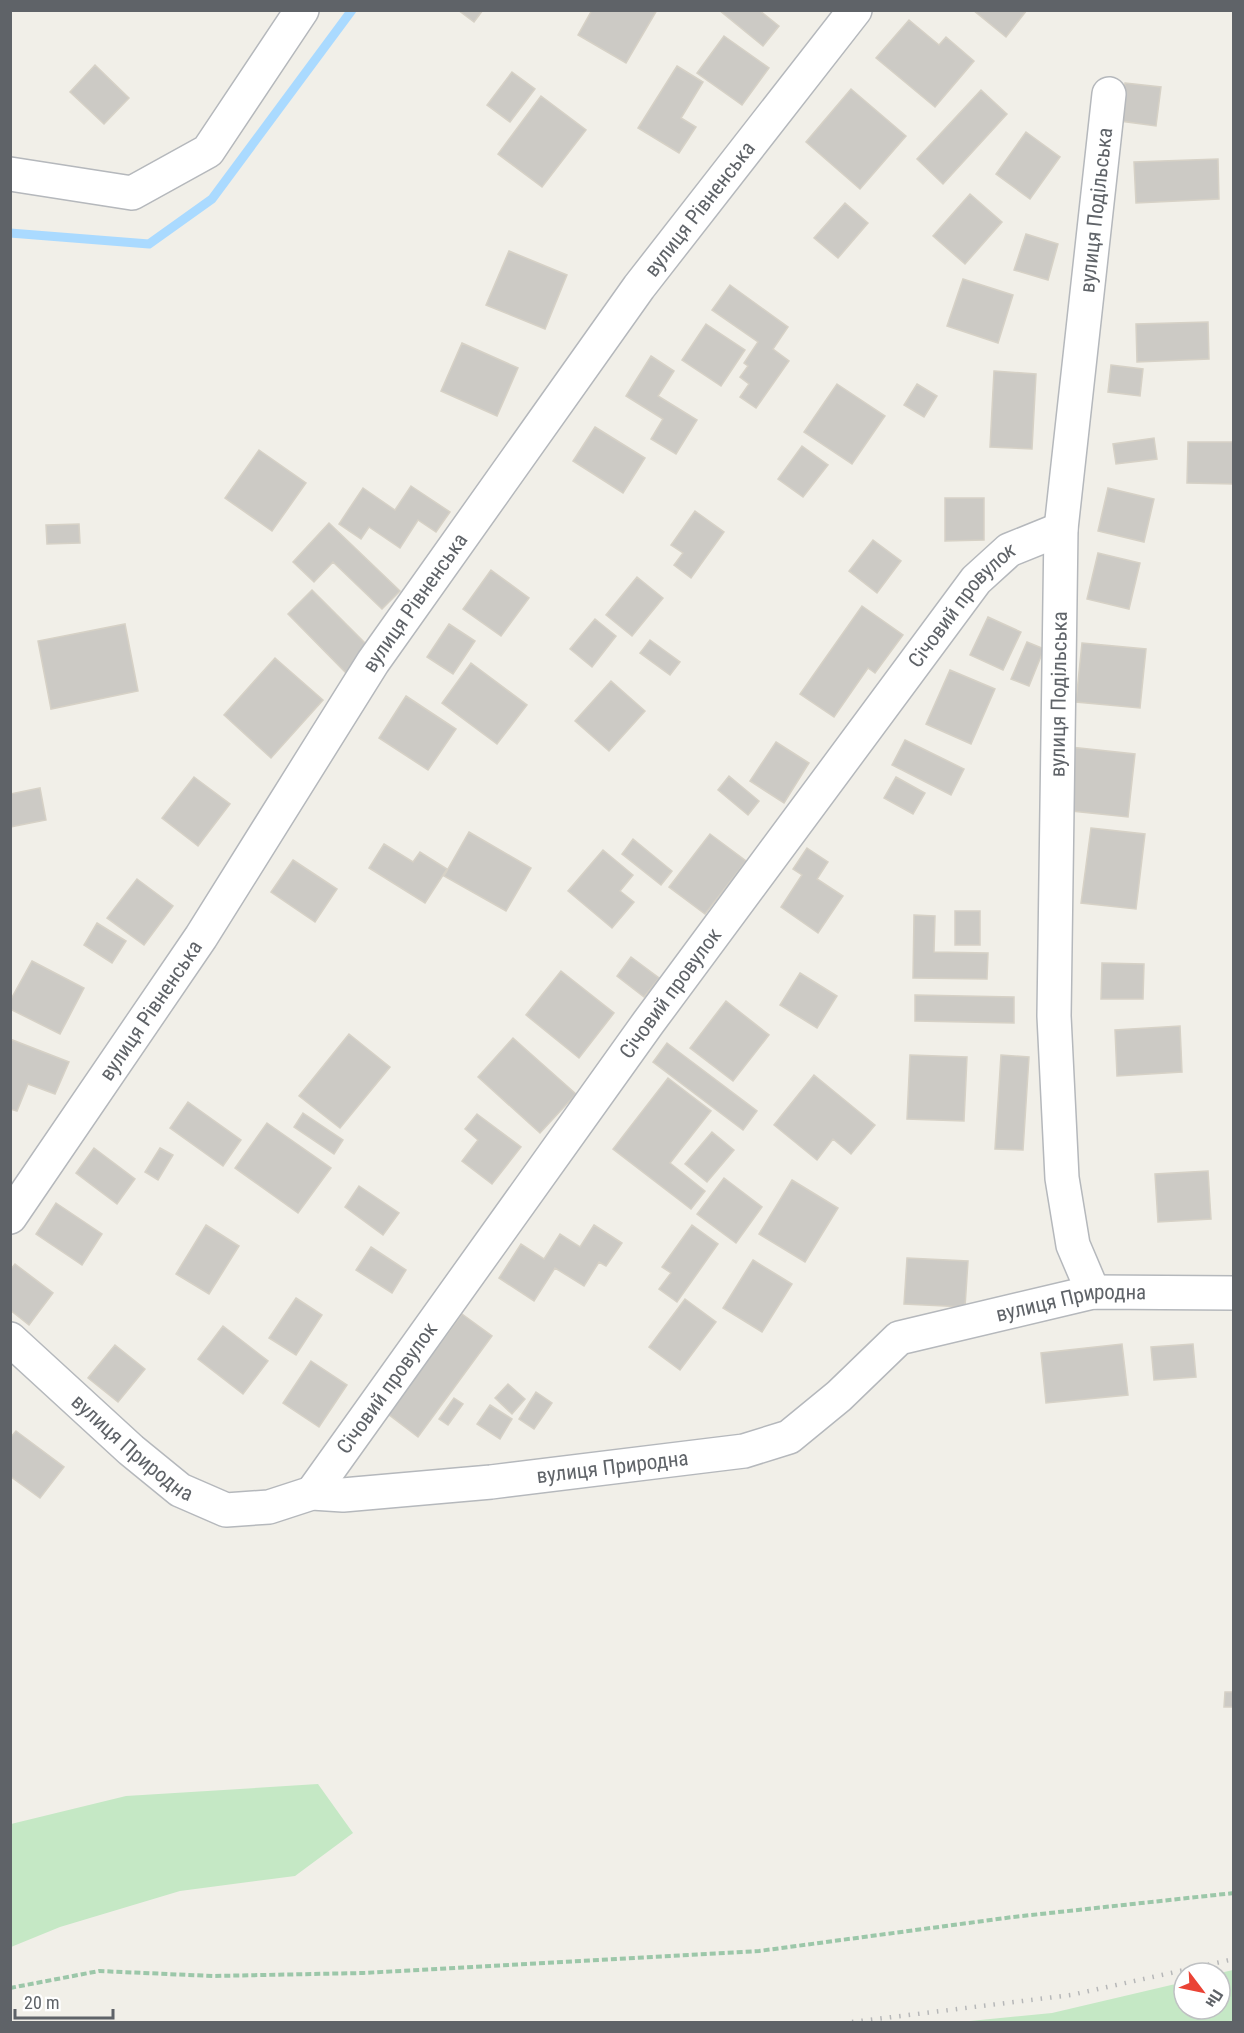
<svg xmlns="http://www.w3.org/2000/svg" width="1244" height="2033" viewBox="0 0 1244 2033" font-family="'Roboto Condensed',sans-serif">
  <rect width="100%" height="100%" fill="#f1efe8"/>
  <path fill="#c5e8c5" d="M318,1784L353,1833L295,1876L180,1891L60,1927L11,1947V1824L126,1796Z
    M1233,1970V2022H960L1052,2013L1184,1982V2009H1220V1973Z"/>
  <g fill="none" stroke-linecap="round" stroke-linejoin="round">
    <path stroke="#aadaff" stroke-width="9" d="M10,233L149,244L212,199L352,10"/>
  </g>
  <path fill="#cccac5" stroke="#d6d1c6" stroke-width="1.5" d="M458,10H483L474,22Z
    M592,10H657L626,63L578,35Z
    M719,10H759L779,26L763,46Z
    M973,10H1027L1006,37Z
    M909,20L939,45L946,37L974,61L935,107L876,58Z
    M724,36L769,68L742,105L697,73Z
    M95,65L129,98L104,124L70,92Z
    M677,66L703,82L681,118L696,127L679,153L638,128Z
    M512,72L535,89L510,122L487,105Z
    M1125,83L1161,87L1156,126L1120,121Z
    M851,89L906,136L860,189L806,142Z
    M981,90L1007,114L943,184L917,159Z
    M541,96L586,130L542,187L498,154Z
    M1026,132L1060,157L1030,199L996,174Z
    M1218,159L1219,199L1136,203L1134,162Z
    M970,194L1002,222L965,264L933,236Z
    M845,203L868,223L838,258L814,238Z
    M1026,234L1058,244L1048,280L1014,270Z
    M509,251L567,275L545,329L486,305Z
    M963,279L1013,295L998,343L947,326Z
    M730,285L788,327L773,349L789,361L756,408L740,397L749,384L740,377L748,366L744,363L758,342L712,310Z
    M1208,322L1209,359L1137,362L1136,324Z
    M706,324L745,350L721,386L682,360Z
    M462,343L518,368L497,416L441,391Z
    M651,356L674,371L658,396L697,420L676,454L651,439L663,419L626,396Z
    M1111,365L1143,369L1140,396L1108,392Z
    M994,371L1036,374L1032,449L990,447Z
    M837,384L885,416L852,464L804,432Z
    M917,384L937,396L924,417L904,405Z
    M595,427L645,458L623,493L573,461Z
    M1154,438L1157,459L1116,464L1113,444Z
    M1188,442H1234V484L1187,483Z
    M802,446L828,465L803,497L778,479Z
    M259,450L306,483L272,531L225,498Z
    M411,486L450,512L436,532L418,520L400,548L369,527L361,539L339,524L363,488L395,510Z
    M1108,488L1154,499L1144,542L1098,531Z
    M945,498H984V540L945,541Z
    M695,511L724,532L691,578L674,565L683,553L671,545Z
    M329,523L400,591L382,609L333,562L314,582L293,562Z
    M79,524L80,543L47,544L46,525Z
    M873,540L901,561L877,593L849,571Z
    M1098,553L1140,563L1129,609L1087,599Z
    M491,570L529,598L501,636L463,609Z
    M637,577L663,598L632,636L606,615Z
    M312,590L371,649L346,673L288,614Z
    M862,606L903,635L875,673L868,668L834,717L800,694Z
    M988,617L1021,632L1003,670L970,655Z
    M595,619L616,636L592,667L570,649Z
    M125,624L138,691L51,709L38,641Z
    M449,624L475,641L453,674L427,657Z
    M650,640L680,662L670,675L640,653Z
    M1027,642L1044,649L1029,686L1011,679Z
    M1082,643L1146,649L1140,708L1076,702Z
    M275,658L323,700L271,758L224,715Z
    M471,663L527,705L497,744L442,703Z
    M950,670L995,689L971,744L926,724Z
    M611,681L645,711L609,751L575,721Z
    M406,696L456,729L428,770L379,738Z
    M905,740L964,769L951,795L892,765Z
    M776,742L809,763L784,803L750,781Z
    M1070,747L1135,754L1128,817L1062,810Z
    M729,776L759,801L748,815L718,790Z
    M194,777L230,804L198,846L162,818Z
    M896,777L925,793L913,814L884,798Z
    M40,788L46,820L10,827V794Z
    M1091,828L1145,834L1136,909L1081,903Z
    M469,832L531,868L506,911L444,876Z
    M710,834L746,861L705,914L669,887Z
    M633,839L672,871L661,885L622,854Z
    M384,844L413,862L420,852L447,869L425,903L369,868Z
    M807,848L828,862L817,879L843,896L818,933L781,907L802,875L793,869Z
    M603,850L633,875L620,891L634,902L612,928L568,891Z
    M293,860L337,889L315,922L271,892Z
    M137,879L173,906L144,945L107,918Z
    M955,911H980V945H955Z
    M914,915L935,916L934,952L988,953L987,979L913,978Z
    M97,923L126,941L112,963L84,945Z
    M631,957L659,978L644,997L617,976Z
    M32,961L84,988L60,1034L10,1009V1001Z
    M1102,963L1144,964L1143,999H1101Z
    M561,971L614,1013L579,1058L526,1015Z
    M800,973L837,996L817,1028L780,1005Z
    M915,995L1014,997V1023L915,1021Z
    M726,1001L769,1035L733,1081L690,1048Z
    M1180,1026L1182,1072L1117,1076L1115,1030Z
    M349,1034L390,1067L340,1128L299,1096Z
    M513,1038L576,1094L540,1133L478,1077Z
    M10,1039L69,1062L55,1094L28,1084L17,1111L10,1109Z
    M667,1043L757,1111L743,1130L653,1062Z
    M910,1055L967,1057L964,1121L907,1119Z
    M1001,1055L1029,1057L1023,1150L995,1149Z
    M814,1075L875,1125L851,1154L833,1139L817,1160L774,1125Z
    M668,1078L711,1111L670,1163L705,1191L691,1209L613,1149Z
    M188,1102L241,1140L223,1166L170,1128Z
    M303,1113L343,1140L334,1154L294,1127Z
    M477,1114L521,1147L492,1184L462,1161L478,1140L465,1129Z
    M267,1123L331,1168L298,1213L235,1168Z
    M712,1132L734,1150L707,1182L685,1164Z
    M94,1148L135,1179L117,1204L76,1173Z
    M160,1148L173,1155L158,1180L145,1172Z
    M1208,1171L1211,1219L1158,1222L1155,1174Z
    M724,1178L762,1207L736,1243L697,1214Z
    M792,1180L838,1208L805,1262L759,1234Z
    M359,1186L399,1213L383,1235L345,1207Z
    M56,1203L102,1234L82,1265L36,1234Z
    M206,1225L239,1246L209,1294L176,1274Z
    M594,1225L622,1243L606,1266L599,1262L584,1286L555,1268L534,1301L499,1278L521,1244L544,1259L560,1234L580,1247Z
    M692,1225L718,1244L677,1302L659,1289L671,1273L662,1267Z
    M371,1247L406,1270L392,1293L356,1270Z
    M907,1258L968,1261L965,1307L904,1304Z
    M753,1260L792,1284L762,1332L723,1308Z
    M15,1264L53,1293L29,1325L10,1310V1270Z
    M296,1298L322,1315L296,1355L269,1338Z
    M685,1299L716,1322L680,1370L649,1347Z
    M462,1314L492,1336L418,1437L388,1414Z
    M223,1326L268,1361L243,1394L198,1359Z
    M1122,1344L1128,1395L1046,1403L1041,1353Z
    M1193,1344L1196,1377L1154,1380L1151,1347Z
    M115,1345L145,1369L118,1402L88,1378Z
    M311,1361L347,1385L319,1427L283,1403Z
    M508,1384L525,1399L512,1414L495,1398Z
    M536,1392L552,1403L534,1429L519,1419Z
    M454,1398L463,1404L448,1425L439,1419Z
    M490,1405L512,1419L500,1439L477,1424Z
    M16,1431L64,1467L40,1498L10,1476V1438Z
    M1225,1692H1234V1707H1224Z"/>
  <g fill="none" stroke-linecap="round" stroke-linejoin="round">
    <g stroke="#b5b8bc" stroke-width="36">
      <g id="street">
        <path d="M10,174L132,193L208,151L302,10"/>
        <path id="s1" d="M10,1217L201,937L373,662L639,287L855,10"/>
        <path id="s2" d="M1093,1292L1073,1245L1062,1178L1054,1016L1061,529L1109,94"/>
        <path id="s3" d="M10,1339L131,1450L180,1490L226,1510L269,1507L312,1493L343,1495L491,1482L744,1451L789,1437L839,1396L899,1338L1093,1292L1234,1293"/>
        <path id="s4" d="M312,1493L648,1023L976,580L1009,550L1061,529"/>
      </g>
    </g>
    <path stroke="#9cc7a9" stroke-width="4" stroke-dasharray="6 3" stroke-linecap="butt" d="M10,1988L99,1971L213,1976L363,1973L759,1951L1013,1917L1234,1893"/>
    <use href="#street" stroke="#fff" stroke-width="33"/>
    <path stroke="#b6b7b8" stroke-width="4.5" stroke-dasharray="1.5 8" stroke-linecap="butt" d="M852,2022L1071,1995L1234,1959"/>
  </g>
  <g text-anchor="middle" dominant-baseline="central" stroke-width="5" stroke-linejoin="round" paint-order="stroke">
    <g font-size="21" fill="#5f6368" stroke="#fff">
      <text stroke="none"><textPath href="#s1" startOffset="1222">вулиця Рівненська</textPath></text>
      <text stroke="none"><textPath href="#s2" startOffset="1089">вулиця Подільська</textPath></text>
      <text stroke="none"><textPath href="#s1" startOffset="736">вулиця Рівненська</textPath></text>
      <text stroke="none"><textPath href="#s4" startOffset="1101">Січовий провулок</textPath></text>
      <text stroke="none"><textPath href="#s2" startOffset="603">вулиця Подільська</textPath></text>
      <text stroke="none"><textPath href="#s4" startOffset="615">Січовий провулок</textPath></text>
      <text stroke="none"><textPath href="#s1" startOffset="250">вулиця Рівненська</textPath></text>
      <text stroke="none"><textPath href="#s3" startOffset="1172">вулиця Природна</textPath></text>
      <text stroke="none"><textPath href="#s4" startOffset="129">Січовий провулок</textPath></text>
      <text stroke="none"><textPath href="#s3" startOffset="164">вулиця Природна</textPath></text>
      <text stroke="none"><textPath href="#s3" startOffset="668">вулиця Природна</textPath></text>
    </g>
  </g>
  <rect width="1244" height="2033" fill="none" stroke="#5f6368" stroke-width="24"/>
  <g transform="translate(1202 1991) rotate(122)"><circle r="28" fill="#ffffff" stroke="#bfc1c3" stroke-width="1.5"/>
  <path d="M0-4.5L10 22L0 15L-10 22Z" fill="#ea4335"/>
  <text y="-9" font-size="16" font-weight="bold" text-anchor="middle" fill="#5f6368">Пн</text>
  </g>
  <path d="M15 2009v9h98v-9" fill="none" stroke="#5f6368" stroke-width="3"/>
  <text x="24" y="2009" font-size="18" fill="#5f6368" stroke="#ffffff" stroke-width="4.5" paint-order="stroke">20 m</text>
</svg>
